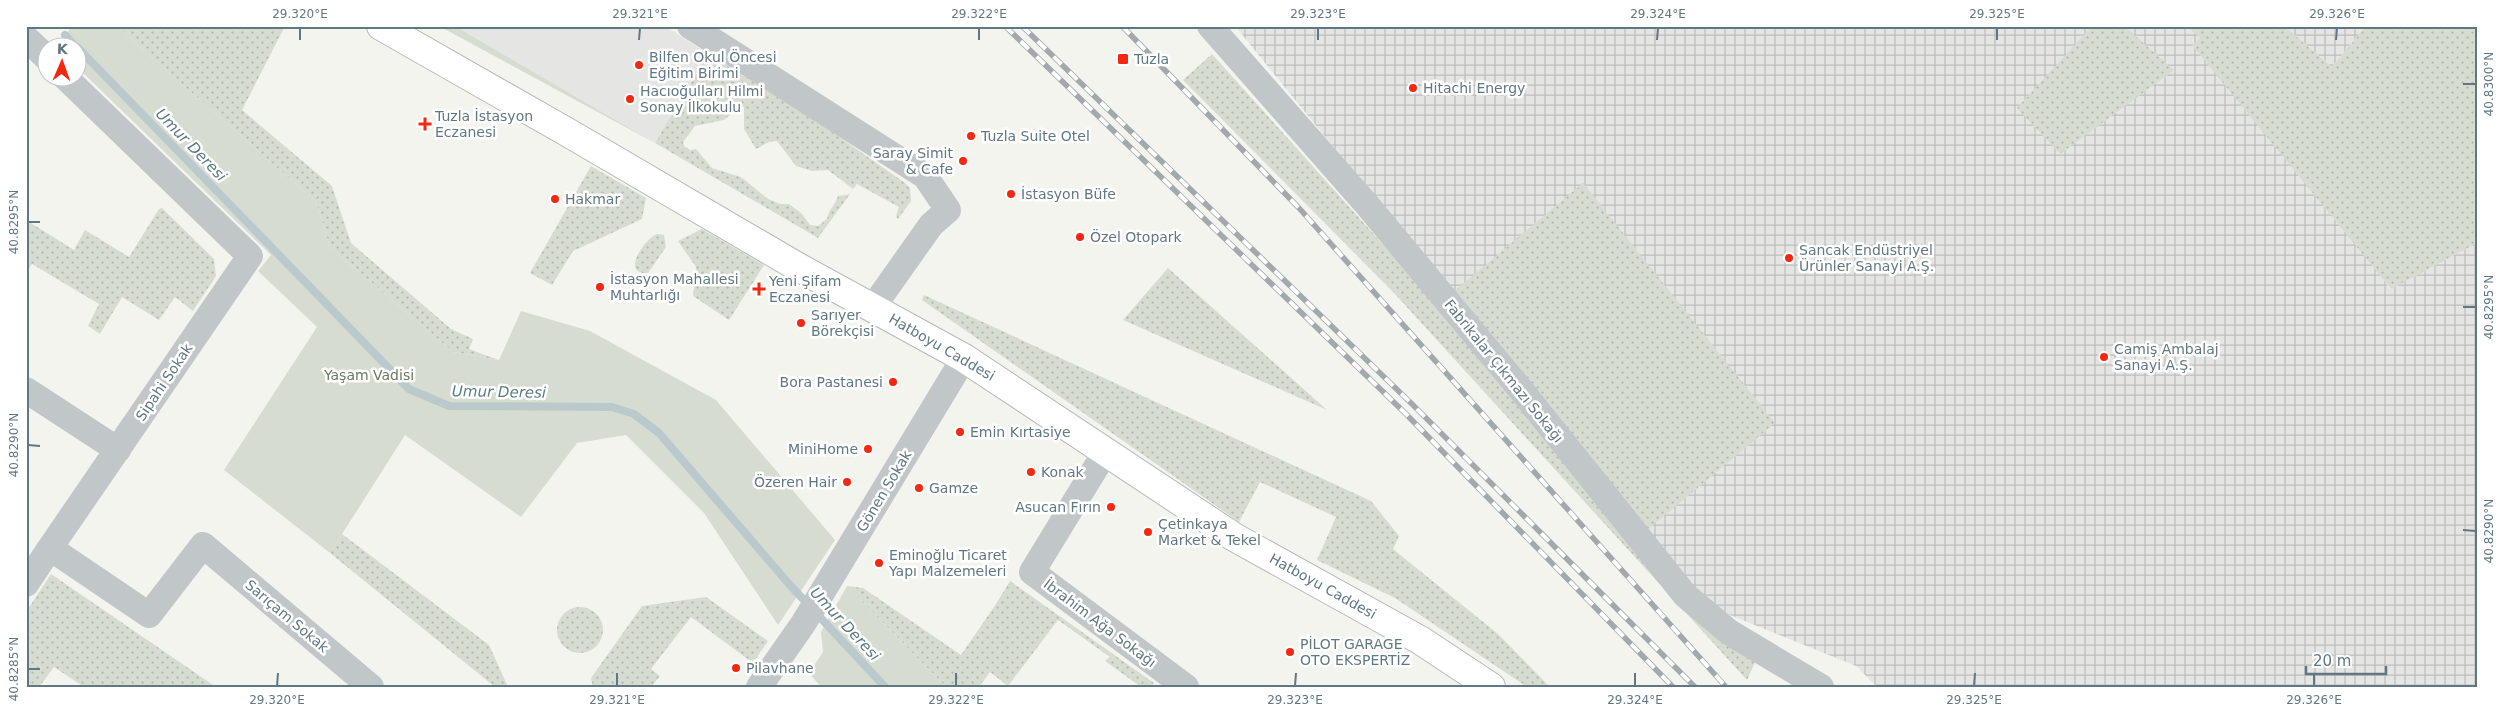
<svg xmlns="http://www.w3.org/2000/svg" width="2503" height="713" viewBox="0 0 2503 713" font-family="'DejaVu Sans',sans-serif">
  <defs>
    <pattern id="industrial-grid" width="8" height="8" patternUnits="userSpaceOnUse" patternTransform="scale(1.25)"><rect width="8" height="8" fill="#e5e5e3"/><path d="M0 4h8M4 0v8" fill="none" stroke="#bdbebd"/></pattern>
    <pattern id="grass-dots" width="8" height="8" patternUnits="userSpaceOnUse" patternTransform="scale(1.25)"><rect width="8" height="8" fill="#d6dcd0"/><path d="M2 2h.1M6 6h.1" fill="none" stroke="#b1b7ae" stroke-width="1.8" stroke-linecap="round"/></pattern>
  </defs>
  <rect width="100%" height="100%" fill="#f4f4ef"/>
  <path fill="#e5e5e3" d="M455,26H665L708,54L655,143Z"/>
  <path fill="url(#industrial-grid)" d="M1235,26H2211L2390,289L2477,243V687H1877L1856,666L1720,611L1692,588Z
    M2284,26H2366L2332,67Z"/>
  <path fill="url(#grass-dots)" d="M116,26H285L242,110L332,186L351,243L451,329L473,339L469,349L499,360L453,352L330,247L316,202Z
    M2092,26H2124L2174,70L2060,154L2017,108Z
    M2187,26H2284L2332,67L2366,26H2477V243L2391,289L2192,45L2200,38Z
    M708,54L811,117L905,183L910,188L911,201L898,219L896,216L899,207L857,184L853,189L828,170L812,171L796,166L777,141L769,142L756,149L744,129V107L741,106L724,120L695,126L683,142L684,146L690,150L696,149L712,168L741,177L768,199L780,204H789L802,214L810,225L818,226L827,219C829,208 835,206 838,196L850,194L818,238L655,143Z
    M1212,54L1756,660L1747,680L1395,294L1183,80Z
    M591,166L646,198L642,219L573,251L552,285L530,273Z
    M1583,183L1775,423L1646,531L1452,293Z
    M162,208L214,259L216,276L193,311L175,297L159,320L122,297L100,334L88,326L99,304L32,264L26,272V220L74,250L85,230L129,257L159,209Z
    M702,229L764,265L729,320L693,296L696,267L678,241Z
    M657,234L664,235L666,247L648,273C620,275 644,239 657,234Z
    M1168,268L1327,410L1123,320Z
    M924,295L1371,501L1399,536L1393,549L1498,634L1550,687H1527L1395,598L1317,560L1336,517L1260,482L1239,522L922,300Z
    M342,534L489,645L508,687H495L330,553Z
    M51,574L216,687H84L54,667L39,687H33L26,682V612Z
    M1010,581L1154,683L1151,687H1141L1105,661L1110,657L1058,620L1008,686L990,672L979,687H946L847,586L863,588L961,655L994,607Z
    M706,597L768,641L753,663L691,617L651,669L660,676L651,687H593L591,678L642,606Z
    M557 630a23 23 0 1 1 46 0a23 23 0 1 1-46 0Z"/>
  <path fill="#d6dcd0" d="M72,26H116L316,202L330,247L453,352L499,360L521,311L590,331L716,400L835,540L778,625L704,513L626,435L577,443L521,517L405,435L330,553L224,470L317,327L258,271L271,255L78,68V48L57,47Z
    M439,26H455L655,143Z
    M847,586L946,687H821L809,673L823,652L821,632Z"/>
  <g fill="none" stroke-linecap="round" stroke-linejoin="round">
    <path stroke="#b9c9cc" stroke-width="8" d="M65,35L77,48
      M78,48L409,389L449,406L612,407L634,414L659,433L789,584L885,687"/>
    <g stroke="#b4b9bc" stroke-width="30">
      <path id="primary" d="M381,26L567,132L798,267L964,358L1234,537L1420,640L1491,687"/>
    </g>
    <path stroke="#c1c6c8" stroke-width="26" d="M690,26L925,176L948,210L931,225L873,307
      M1210,26L1368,206L1521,390L1685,595L1729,632L1821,687
      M26,38L48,59
      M66,78L250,256L50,548L149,615L203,545L371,687
      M26,390L118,450
      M1106,451L1032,572L1186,687
      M26,584L50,548
      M759,687L803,624L964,358"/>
    <use href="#primary" stroke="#fff" stroke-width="28"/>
    <g stroke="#a1a9ad" stroke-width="5.5">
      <path id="rail" d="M1005,26L1405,413L1673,687
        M1022,26L1413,405L1695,687
        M1122,26L1299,208L1726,687"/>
    </g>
    <use href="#rail" stroke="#fff" stroke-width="4" stroke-dasharray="11" stroke-linecap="butt"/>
  </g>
  <path fill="none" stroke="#607883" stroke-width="2" d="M300,40V28M639,40L640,28M979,40V28M1318,40V28M1657,40L1658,28M1997,40V28M2336,40L2337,28M2463,84H2476M28,222H40M2463,307H2476M28,445L40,446M2463,530L2476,531M28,669H40M277,686L278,673M617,686V673M956,686V673M1295,686L1296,673M1635,686V673M1974,686L1975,673M2314,686V673"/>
  <g fill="#f42710" stroke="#fff" stroke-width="2">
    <rect x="1117" y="53" width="12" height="12" rx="2.5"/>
    <circle cx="639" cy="65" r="5"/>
    <circle cx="1413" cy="88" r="5"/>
    <circle cx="630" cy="99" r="5"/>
    <path d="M422.5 116.5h5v5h5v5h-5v5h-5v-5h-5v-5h5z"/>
    <circle cx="971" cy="136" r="5"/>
    <circle cx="963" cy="161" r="5"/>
    <circle cx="1011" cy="194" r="5"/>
    <circle cx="555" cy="199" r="5"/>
    <circle cx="1080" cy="237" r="5"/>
    <circle cx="1789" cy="258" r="5"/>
    <circle cx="600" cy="287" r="5"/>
    <path d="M756.5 281.5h5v5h5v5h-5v5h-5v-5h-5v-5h5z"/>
    <circle cx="801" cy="323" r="5"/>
    <circle cx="2104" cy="357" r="5"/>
    <circle cx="893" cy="382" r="5"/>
    <circle cx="960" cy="432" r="5"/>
    <circle cx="868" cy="449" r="5"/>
    <circle cx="1031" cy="472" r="5"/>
    <circle cx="847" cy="482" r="5"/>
    <circle cx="919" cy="488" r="5"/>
    <circle cx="1111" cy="507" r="5"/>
    <circle cx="1148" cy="532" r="5"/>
    <circle cx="879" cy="563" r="5"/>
    <circle cx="1290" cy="652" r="5"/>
    <circle cx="736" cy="668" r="5"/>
  </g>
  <g text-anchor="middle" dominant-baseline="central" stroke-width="5" stroke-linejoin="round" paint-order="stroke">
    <g font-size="14" fill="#607883" stroke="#fff" text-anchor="start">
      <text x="649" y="57">Bilfen Okul Öncesi<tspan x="649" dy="16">Eğitim Birimi</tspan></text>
      <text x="1134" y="59">Tuzla</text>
      <text x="1423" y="88">Hitachi Energy</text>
      <text x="640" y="91">Hacıoğulları Hilmi<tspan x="640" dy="16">Sonay İlkokulu</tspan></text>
      <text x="435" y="116">Tuzla İstasyon<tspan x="435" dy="16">Eczanesi</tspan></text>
      <text x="981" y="136">Tuzla Suite Otel</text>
      <text x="953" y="153" text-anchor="end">Saray Simit<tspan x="953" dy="16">&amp; Cafe</tspan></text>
      <text x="1021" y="194">İstasyon Büfe</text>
      <text x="565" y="199">Hakmar</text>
      <text x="1090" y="237">Özel Otopark</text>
      <text x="1799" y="250">Sancak Endüstriyel<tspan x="1799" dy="16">Ürünler Sanayi A.Ş.</tspan></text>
      <text x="610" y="279">İstasyon Mahallesi<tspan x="610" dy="16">Muhtarlığı</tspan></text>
      <text x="769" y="281">Yeni Şifam<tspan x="769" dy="16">Eczanesi</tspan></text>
      <text x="811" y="315">Sarıyer<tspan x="811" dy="16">Börekçisi</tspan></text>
      <text x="2114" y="349">Camiş Ambalaj<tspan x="2114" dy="16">Sanayi A.Ş.</tspan></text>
      <text x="883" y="382" text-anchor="end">Bora Pastanesi</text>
      <text x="970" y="432">Emin Kırtasiye</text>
      <text x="858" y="449" text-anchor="end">MiniHome</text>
      <text x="1041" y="472">Konak</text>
      <text x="837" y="482" text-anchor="end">Özeren Hair</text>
      <text x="929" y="488">Gamze</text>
      <text x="1101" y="507" text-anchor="end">Asucan Fırın</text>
      <text x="1158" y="524">Çetinkaya<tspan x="1158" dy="16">Market &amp; Tekel</tspan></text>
      <text x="889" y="555">Eminoğlu Ticaret<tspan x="889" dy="16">Yapı Malzemeleri</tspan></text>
      <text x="1300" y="644">PİLOT GARAGE<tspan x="1300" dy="16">OTO EKSPERTİZ</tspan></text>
      <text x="746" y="668">Pilavhane</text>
    </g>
    <g font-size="14" fill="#607883" stroke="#fff">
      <text transform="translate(942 347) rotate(30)">Hatboyu Caddesi</text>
      <text transform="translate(1504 371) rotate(51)">Fabrikalar Çıkmazı Sokağı</text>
      <text transform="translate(164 382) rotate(-56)">Sipahi Sokak</text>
      <text transform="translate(884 491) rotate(-59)">Gönen Sokak</text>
      <text transform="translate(1323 586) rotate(29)">Hatboyu Caddesi</text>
      <text transform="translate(287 616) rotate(40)">Sarıçam Sokak</text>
      <text transform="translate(1100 623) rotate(37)">İbrahim Ağa Sokağı</text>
    </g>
    <g font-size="14" fill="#687a5f" stroke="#fff">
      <text x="369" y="375">Yaşam Vadisi</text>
    </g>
    <g font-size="15" font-style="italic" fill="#5b7c82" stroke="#fff">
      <text transform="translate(191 145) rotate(46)">Umur Deresi</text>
      <text transform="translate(499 392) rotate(1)">Umur Deresi</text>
      <text transform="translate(845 624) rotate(47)">Umur Deresi</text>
    </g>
  </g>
  <rect width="2503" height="713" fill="none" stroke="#ffffff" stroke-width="55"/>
  <g transform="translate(62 62) rotate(2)"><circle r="24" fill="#ffffff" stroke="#bfc9cd"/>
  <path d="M0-4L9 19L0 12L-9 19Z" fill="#f42710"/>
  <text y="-8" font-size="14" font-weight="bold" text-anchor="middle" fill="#607883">K</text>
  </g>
  <path d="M2306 666v8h80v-8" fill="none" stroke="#607883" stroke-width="2.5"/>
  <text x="2313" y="666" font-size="15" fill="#607883" stroke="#ffffff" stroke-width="4" paint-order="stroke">20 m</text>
  <rect x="28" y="28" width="2448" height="658" fill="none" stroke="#607883" stroke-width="2"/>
  <g font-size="12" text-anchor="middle" fill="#607883">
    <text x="300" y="18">29.320°E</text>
    <text x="640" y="18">29.321°E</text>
    <text x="979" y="18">29.322°E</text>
    <text x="1318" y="18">29.323°E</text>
    <text x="1658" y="18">29.324°E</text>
    <text x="1997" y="18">29.325°E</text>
    <text x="2337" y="18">29.326°E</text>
    <text transform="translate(2489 84) rotate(-90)" y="4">40.8300°N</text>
    <text transform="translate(14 222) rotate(-90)" y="4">40.8295°N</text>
    <text transform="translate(2489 307) rotate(-90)" y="4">40.8295°N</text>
    <text transform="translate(14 445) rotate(-90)" y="4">40.8290°N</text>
    <text transform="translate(2489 531) rotate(-90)" y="4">40.8290°N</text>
    <text transform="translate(14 669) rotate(-90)" y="4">40.8285°N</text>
    <text x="277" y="704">29.320°E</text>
    <text x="617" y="704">29.321°E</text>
    <text x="956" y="704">29.322°E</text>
    <text x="1295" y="704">29.323°E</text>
    <text x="1635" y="704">29.324°E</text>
    <text x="1974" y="704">29.325°E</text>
    <text x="2314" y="704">29.326°E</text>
  </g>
</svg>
